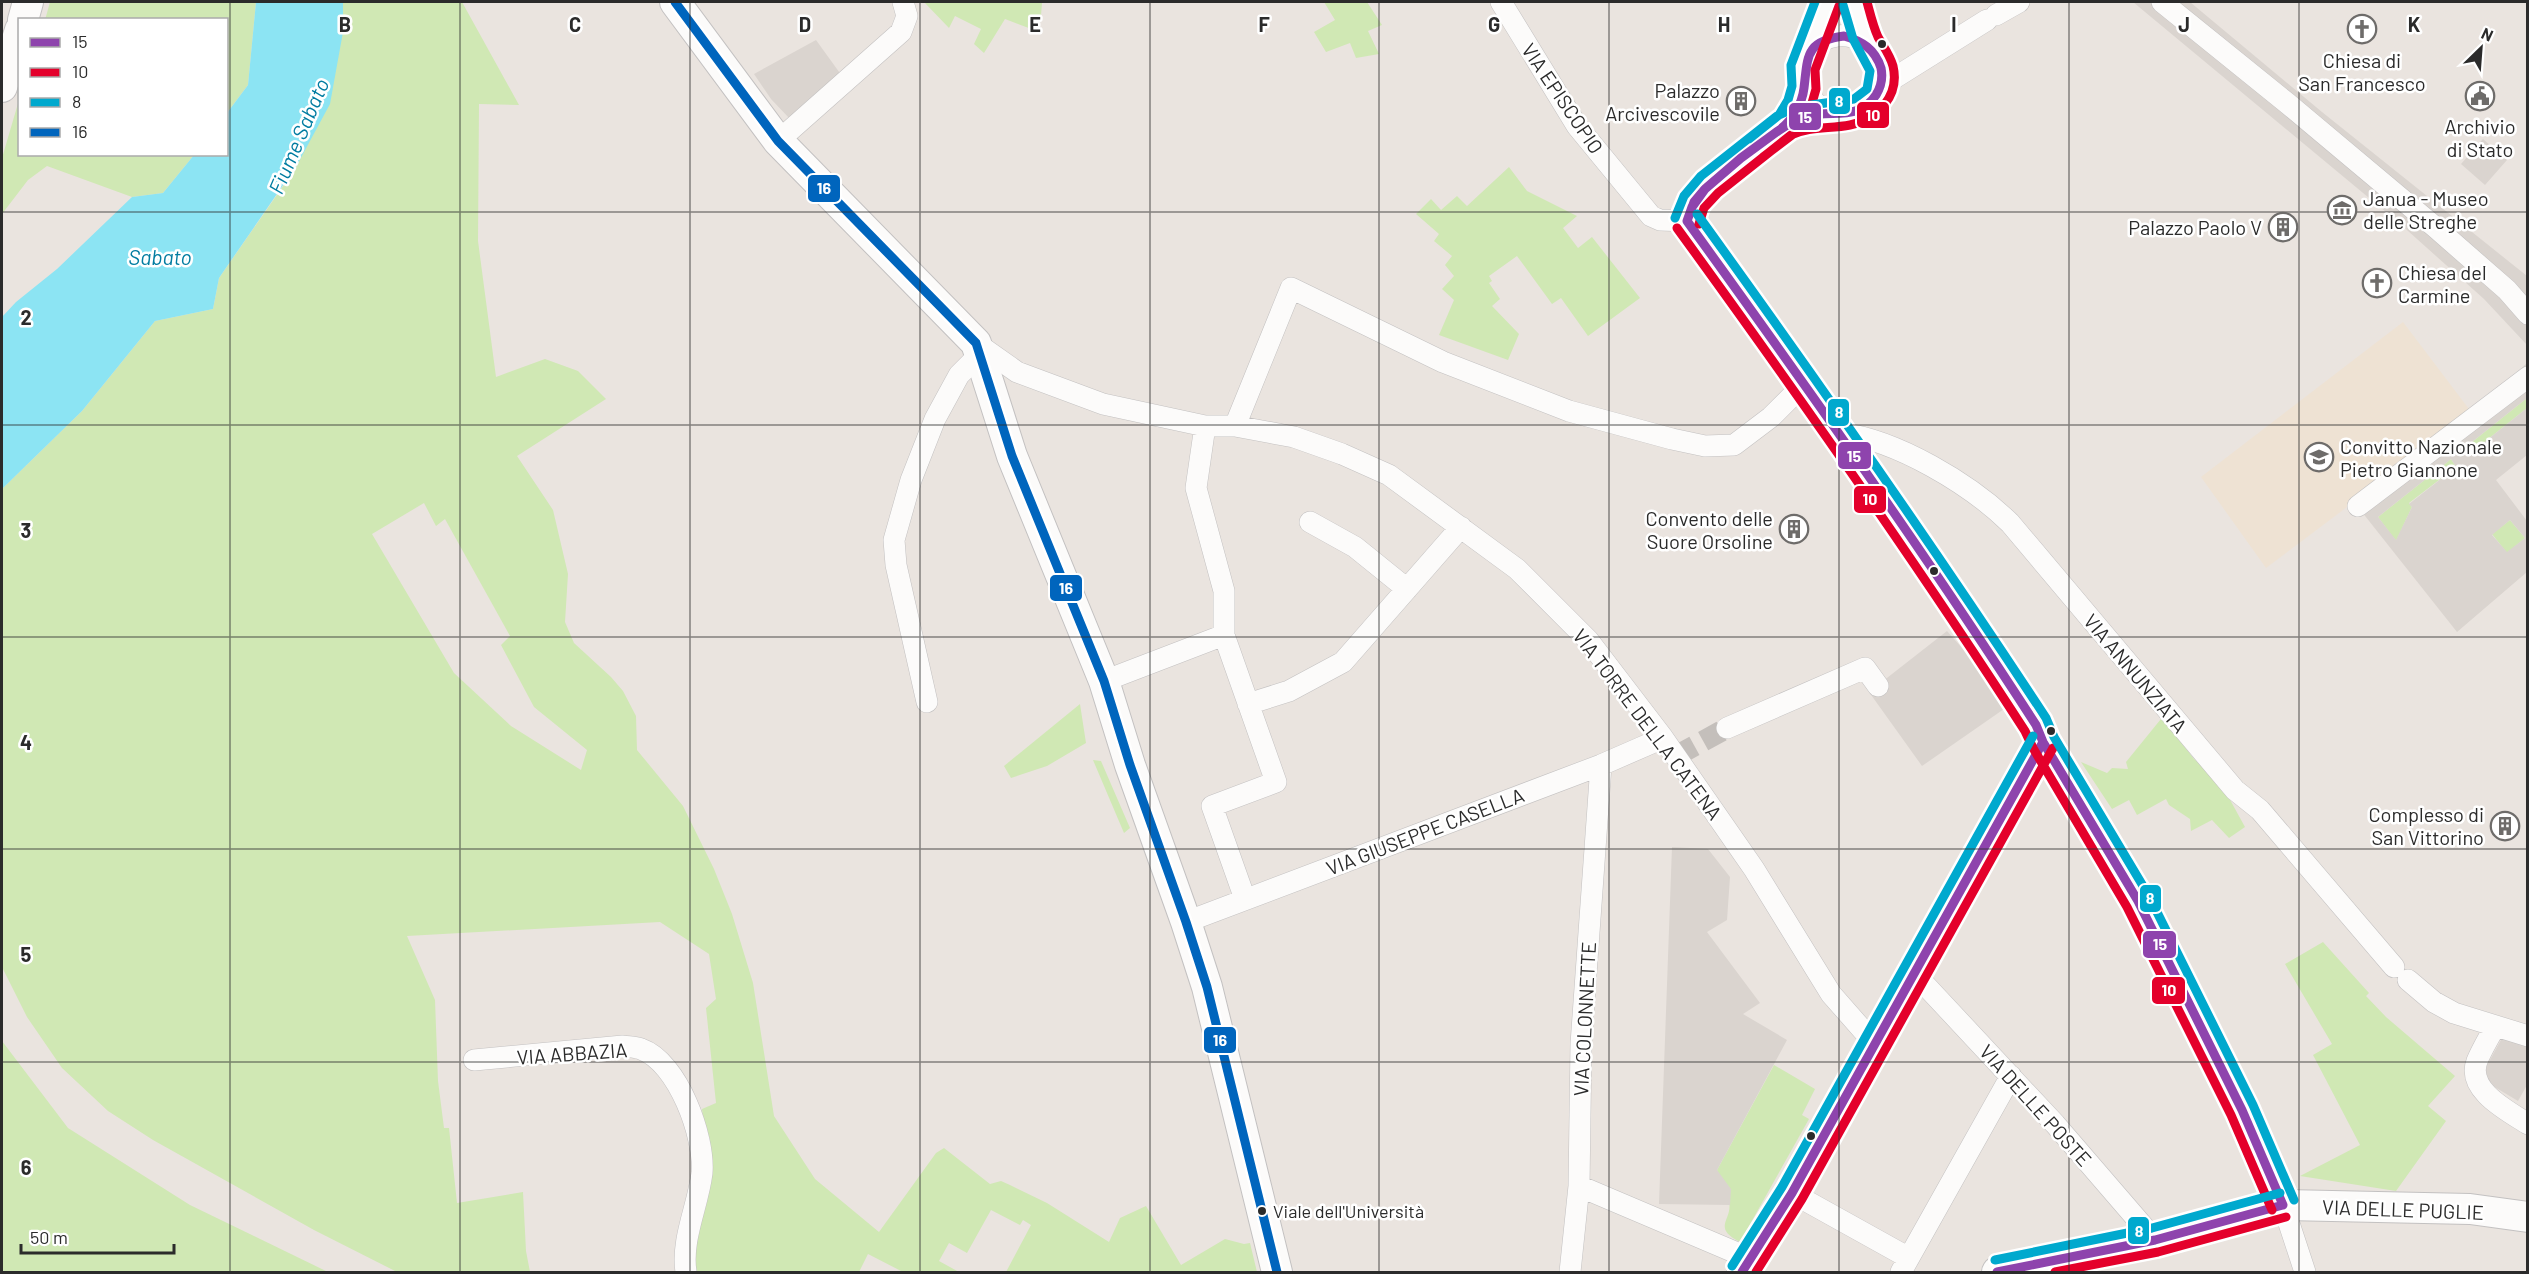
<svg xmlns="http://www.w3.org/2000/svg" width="2529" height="1274" viewBox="0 0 2529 1274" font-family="Barlow,sans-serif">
  <rect width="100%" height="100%" fill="#eae4df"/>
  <path fill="#eee2d3" d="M2403,322L2472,413L2266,568L2201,477Z"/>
  <path fill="#d0e8b4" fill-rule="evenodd" d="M50,2H256L248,85L227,113L226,20H45Z
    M343,2H462L519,105L479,104L478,241L496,377L545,359L578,371L606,399L517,456L553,510L568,574L565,622L574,643L611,677L623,691L636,716L637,750L683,806L714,869L732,914L753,983L774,1116L815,1179L879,1232L936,1153L944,1148L990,1184L1001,1181L1010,1185L1047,1203L1109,1242L1120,1218L1146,1206L1181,1265L1225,1239L1244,1244L1250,1243L1257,1272H1006L1031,1225L1023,1220L1020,1225L991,1210L967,1253L949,1243L939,1261L959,1272H903L868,1254L859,1272H691L707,1154L702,1109L716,1103L706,1008L716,999L709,954L660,922L407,936L435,1000L438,1081L444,1128H449L457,1203L523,1192L526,1251L530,1272H397L314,1230L153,1140L108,1111L62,1068L27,1017L2,967V489L82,411L155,321L213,309L219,278L297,166L343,32ZM424,503L436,526L445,519L510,636L501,645L534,707L587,750L581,770L511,726L454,673L372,534Z
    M924,2H1033L1042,3L1041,15L1034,30L1005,19L984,53L974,44L981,29L955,16L949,28Z
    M1324,2H1367L1382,25L1368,31L1379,54L1356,58L1350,43L1326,52L1314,32L1335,20Z
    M19,100L20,154L194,155L163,193L132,197L47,166L28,180L2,214V158Z
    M1509,167L1527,191L1577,216L1563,228L1578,248L1592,237L1640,298L1588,336L1561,298L1552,304L1517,256L1489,276L1492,281L1489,283L1500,299L1492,306L1519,334L1508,360L1439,335L1454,300L1442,289L1454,276L1445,265L1452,256L1434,241L1439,234L1416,214L1431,199L1441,210L1457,196L1467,206Z
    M2527,398V408L2477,448L2472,442Z
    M2451,459L2456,467L2409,503L2412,507L2396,541L2378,517Z
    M2510,520L2525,538L2507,553L2492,534Z
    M1080,704L1086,743L1047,766L1011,778L1004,766Z
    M2165,714L2178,738L2194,759L2218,778L2245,827L2229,838L2212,820L2191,831L2190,819L2169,805L2166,799L2137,815L2129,800L2112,809L2081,762L2107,773L2112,768L2128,769L2126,762Z
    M1093,760L1101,761L1130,828L1124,833Z
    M2323,942L2369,993L2366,996L2386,1017L2455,1076L2428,1106L2446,1121L2396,1191L2300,1176L2360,1145L2313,1055L2332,1044L2285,964Z
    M2,1041L68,1128L190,1205L328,1272H2Z
    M1774,1065L1815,1089L1802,1115L1809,1119L1740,1242C1711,1227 1733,1220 1729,1202C1726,1191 1721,1181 1717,1170Z"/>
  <path fill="#dad4cf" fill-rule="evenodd" d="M2133,2H2190L2322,112L2527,276V345L2484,299L2398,222Z
    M816,40L842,76L790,119L771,99L754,74Z
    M2483,139L2507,160L2485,185L2461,164Z
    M2527,363V398L2472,442L2477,448L2527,408V455L2496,480L2527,521V572L2457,632L2354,502L2472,413ZM2451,459L2456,467L2409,504L2412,507L2396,540L2378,517ZM2510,520L2525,538L2507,552L2492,535Z
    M1947,631L1985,674L2004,709L1922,766L1869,692Z
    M1672,847L1708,849L1730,877L1727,920L1707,932L1760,1003L1743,1014L1787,1040L1717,1170L1731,1189L1730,1205L1659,1204Z
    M2502,1038L2527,1043V1085L2518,1101L2488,1083L2485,1069Z"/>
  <path fill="#8ce4f3" d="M256,2H343V32L330,104L297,165L219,278L213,309L155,321L82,411L2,489V317L16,302L57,269L132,197L163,193L194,155L226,154L227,113L248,85Z"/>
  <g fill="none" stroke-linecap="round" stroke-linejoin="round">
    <path stroke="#c4bfbb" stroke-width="21" stroke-dasharray="21 10" stroke-linecap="butt" d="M1676,756L1727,728"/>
    <g stroke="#c3c1c1" stroke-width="22">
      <path id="street" d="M1501,2L1577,126L1651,216L1660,220L1687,221
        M1855,2L1869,46
        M2162,2L2287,103L2435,227L2507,290L2528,314
        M1996,15L2019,2
        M1812,49L1828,2
        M1880,87L1987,20
        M778,141L901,32L907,16L903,2
        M1687,221L1840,433L1960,608L2036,725L2043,742
        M1687,221C1689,213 1691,206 1696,200C1712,178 1783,121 1808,116C1830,111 1851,121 1869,104C1898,79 1874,31 1837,36C1792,43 1793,99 1833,114
        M976,343L1017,372L1103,404L1205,426H1235L1294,437L1342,454L1389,475L1517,569L1588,640L1663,738L1754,869L1831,994L1875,1044
        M1205,426L1196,488L1224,591V635
        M1235,426L1291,288L1443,362L1569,411L1672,439L1705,446L1734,445L1771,417L1805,383
        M1840,433C1897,440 1970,484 2010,523L2235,790L2260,810L2394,967
        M2358,506L2528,377
        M1310,522L1355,547L1407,589
        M1104,681L1224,635L1276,782L1212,806L1245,899
        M927,702L896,565L894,540L911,480L935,419L959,375L980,354
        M1248,704L1289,691L1343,662L1461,527
        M1727,728L1865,668L1878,686
        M1186,922L1601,765L1663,738
        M1914,973L2055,1124L2155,1240
        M2408,980L2434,1002L2454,1013L2528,1036
        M2495,1026C2489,1038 2482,1049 2477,1061C2466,1090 2508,1111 2528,1124
        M474,1060L623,1046C629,1047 636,1047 641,1049C678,1062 705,1137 702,1173C698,1206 681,1239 686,1272
        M1579,1186L1751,1259
        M1792,1193L1909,1258
        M2283,1205L2305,1272
        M1570,1272L1579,1186L1581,1044L1601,765
        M1901,1272L2011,1076"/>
    </g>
    <g stroke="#c3c1c1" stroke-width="32">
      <path id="secondary" d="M675,2L778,141L976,343L1012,456L1104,681L1130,765L1186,922L1207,987L1277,1272
        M23,20L28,2
        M2,87L20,30
        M1742,1272L1792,1193L1850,1089L2043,742L2138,901L2242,1110L2283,1205
        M1997,1272L2155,1240L2283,1205L2470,1209L2528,1217"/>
    </g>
    <use href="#street" stroke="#fcfbfa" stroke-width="21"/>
    <use href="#secondary" stroke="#fcfbfa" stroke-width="30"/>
    <g stroke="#fff" stroke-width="14">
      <path id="bus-1" d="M1844,36C1862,41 1875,49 1881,68C1883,78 1881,87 1876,95C1858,122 1833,109 1807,116C1797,119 1787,125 1778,131C1792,121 1802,105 1804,88C1808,56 1805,41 1844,36Z
        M1741,158L1778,131
        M1741,158L1778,131
        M1705,189L1692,207L1687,221L1694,202Z
        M1705,189L1741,158
        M1705,189L1741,158
        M1687,221C1807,387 1925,553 2036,725L2043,742L2138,901L2242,1110L2283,1205
        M1742,1272L1792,1193L2043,742
        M1997,1272L2155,1240L2283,1205"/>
    </g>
    <g stroke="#fff" stroke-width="14">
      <path id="bus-2" d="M1763,157L1796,132L1810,110L1816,89L1815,70L1839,6
        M1699,224L1704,208L1718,193L1791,135C1809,126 1830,129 1850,125C1878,119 1900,96 1893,66C1890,55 1883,46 1878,37C1873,26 1870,13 1867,2
        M1677,228C1797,393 1914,559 2025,731L2033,748L2127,907L2231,1115L2272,1210
        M1756,1272L1802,1199L2053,748
        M2055,1272L2158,1252L2286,1217"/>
    </g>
    <g stroke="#fff" stroke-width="14">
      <path id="bus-3" d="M1749,139L1779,115L1788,100L1792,86L1791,65L1815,2
        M1697,214C1817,380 1934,547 2046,718L2054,737L2149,896L2253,1105L2294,1200
        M1675,218L1684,196L1701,176L1777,116L1797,107L1854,99L1867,89L1870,71L1853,39L1843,5
        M1995,1260L2152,1228L2280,1193
        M1732,1266L1782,1187L2033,736"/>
    </g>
    <g stroke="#fff" stroke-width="14">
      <path id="bus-4" d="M675,2L778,141L976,343L1012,456L1104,681L1130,765L1186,922L1207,987L1277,1272"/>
    </g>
    <use href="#bus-1" stroke="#8e44ad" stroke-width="9"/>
    <use href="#bus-2" stroke="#e4002b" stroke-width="9"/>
    <use href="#bus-3" stroke="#00a9ce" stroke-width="9"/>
    <use href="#bus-4" stroke="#0065bd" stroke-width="9"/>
  </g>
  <path fill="none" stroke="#2b2b2b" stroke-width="1.5" stroke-opacity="0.55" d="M230,2V1272M460,2V1272M690,2V1272M920,2V1272M1150,2V1272M1379,2V1272M1609,2V1272M1839,2V1272M2069,2V1272M2299,2V1272M2,212H2528M2,425H2528M2,637H2528M2,849H2528M2,1062H2528"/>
  <defs>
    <g id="church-ring" transform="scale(1.5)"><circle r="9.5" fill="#fff" stroke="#6e6c6a" stroke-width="1.5"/><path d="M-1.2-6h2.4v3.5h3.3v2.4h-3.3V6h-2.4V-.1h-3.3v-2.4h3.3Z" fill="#6e6c6a"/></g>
    <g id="civic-ring" transform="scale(1.5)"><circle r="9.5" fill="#fff" stroke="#6e6c6a" stroke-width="1.5"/><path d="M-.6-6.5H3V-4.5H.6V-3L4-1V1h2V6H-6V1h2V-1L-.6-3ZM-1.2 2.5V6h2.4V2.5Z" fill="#6e6c6a"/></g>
    <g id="building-ring" transform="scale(1.5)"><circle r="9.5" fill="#fff" stroke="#6e6c6a" stroke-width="1.5"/><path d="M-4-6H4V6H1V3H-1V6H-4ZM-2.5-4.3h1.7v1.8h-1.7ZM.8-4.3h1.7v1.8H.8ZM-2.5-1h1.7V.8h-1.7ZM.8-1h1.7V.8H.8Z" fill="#6e6c6a"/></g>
    <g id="museum-ring" transform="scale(1.5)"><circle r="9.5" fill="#fff" stroke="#6e6c6a" stroke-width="1.5"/><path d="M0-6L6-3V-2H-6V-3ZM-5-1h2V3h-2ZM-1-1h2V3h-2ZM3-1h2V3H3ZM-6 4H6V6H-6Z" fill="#6e6c6a"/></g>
    <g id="school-ring" transform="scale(1.5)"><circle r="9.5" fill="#fff" stroke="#6e6c6a" stroke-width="1.5"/><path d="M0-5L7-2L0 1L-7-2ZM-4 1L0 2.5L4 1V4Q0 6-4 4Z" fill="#6e6c6a"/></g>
  </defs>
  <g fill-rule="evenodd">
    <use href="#church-ring" x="2362" y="29"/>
    <use href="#civic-ring" x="2480" y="96"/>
    <use href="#building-ring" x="1741" y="101"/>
    <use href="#museum-ring" x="2342" y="210"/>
    <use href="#building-ring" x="2283" y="227"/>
    <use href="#church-ring" x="2377" y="283"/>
    <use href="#school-ring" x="2319" y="457"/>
    <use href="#building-ring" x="1794" y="529"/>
    <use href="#building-ring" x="2505" y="826"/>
  </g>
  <g fill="#2b2b2b" stroke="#fff" stroke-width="2">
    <circle cx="1882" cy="44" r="5"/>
    <circle cx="1934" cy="571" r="5"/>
    <circle cx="2051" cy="731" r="5"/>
    <circle cx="1811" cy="1136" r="5"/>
    <circle cx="1262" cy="1211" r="5"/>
  </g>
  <g text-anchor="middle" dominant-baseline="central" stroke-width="5" stroke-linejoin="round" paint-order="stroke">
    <g font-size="18" fill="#2b2b2b" stroke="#fff" text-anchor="start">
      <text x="1273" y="1211">Viale dell'Università</text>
    </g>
    <g font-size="20" fill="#2b2b2b" stroke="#fff" text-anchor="end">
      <text x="2362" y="60" text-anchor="middle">Chiesa di<tspan x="2362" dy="23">San Francesco</tspan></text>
      <text x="1720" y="90">Palazzo<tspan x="1720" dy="23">Arcivescovile</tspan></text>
      <text x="2480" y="126" text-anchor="middle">Archivio<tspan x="2480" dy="23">di Stato</tspan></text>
      <text x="2363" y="198" text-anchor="start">Janua - Museo<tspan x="2363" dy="23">delle Streghe</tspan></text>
      <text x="2262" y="227">Palazzo Paolo V</text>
      <text x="2398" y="272" text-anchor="start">Chiesa del<tspan x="2398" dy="23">Carmine</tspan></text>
      <text x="2340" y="446" text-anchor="start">Convitto Nazionale<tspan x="2340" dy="23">Pietro Giannone</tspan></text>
      <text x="1773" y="518">Convento delle<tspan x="1773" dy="23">Suore Orsoline</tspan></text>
      <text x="2484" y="814">Complesso di<tspan x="2484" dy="23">San Vittorino</tspan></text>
    </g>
    <g font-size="20" fill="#2b2b2b" stroke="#fff">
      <text transform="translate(1563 98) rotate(56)">VIA EPISCOPIO</text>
      <text transform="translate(2136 673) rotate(50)">VIA ANNUNZIATA</text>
      <text transform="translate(1648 724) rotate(53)">VIA TORRE DELLA CATENA</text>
      <text transform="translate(1425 831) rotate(-21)">VIA GIUSEPPE CASELLA</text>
      <text transform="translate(1584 1019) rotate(-87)">VIA COLONNETTE</text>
      <text transform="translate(572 1053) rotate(-4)">VIA ABBAZIA</text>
      <text transform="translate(2036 1105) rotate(48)">VIA DELLE POSTE</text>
      <text transform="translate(2403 1209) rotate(2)">VIA DELLE PUGLIE</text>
    </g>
    <g font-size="21" font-style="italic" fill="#017ca1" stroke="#fff">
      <text transform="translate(298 136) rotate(-67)">Fiume Sabato</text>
      <text x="160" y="256">Sabato</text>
    </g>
  </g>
  <g font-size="20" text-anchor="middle" font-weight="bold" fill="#2b2b2b" stroke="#fff" stroke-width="5" stroke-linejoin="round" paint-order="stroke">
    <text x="345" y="32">B</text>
    <text x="575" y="32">C</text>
    <text x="805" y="32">D</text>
    <text x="1035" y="32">E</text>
    <text x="1264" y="32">F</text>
    <text x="1494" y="32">G</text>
    <text x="1724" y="32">H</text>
    <text x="1954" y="32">I</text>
    <text x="2184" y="32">J</text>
    <text x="2414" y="32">K</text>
    <text x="26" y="325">2</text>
    <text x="26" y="538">3</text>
    <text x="26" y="750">4</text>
    <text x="26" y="962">5</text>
    <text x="26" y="1175">6</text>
  </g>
  <g stroke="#fff" stroke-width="2">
    <rect x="1828" y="87" width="23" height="28" rx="6" fill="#00a9ce"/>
    <rect x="1856" y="101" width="34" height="28" rx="6" fill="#e4002b"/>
    <rect x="1788" y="102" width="34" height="29" rx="6" fill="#8e44ad"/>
    <rect x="807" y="174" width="34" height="29" rx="6" fill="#0065bd"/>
    <rect x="1827" y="398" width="23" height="29" rx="6" fill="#00a9ce"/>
    <rect x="1837" y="441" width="35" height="29" rx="6" fill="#8e44ad"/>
    <rect x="1853" y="485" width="34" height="29" rx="6" fill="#e4002b"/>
    <rect x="1049" y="574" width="34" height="28" rx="6" fill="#0065bd"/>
    <rect x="2139" y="884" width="23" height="29" rx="6" fill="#00a9ce"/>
    <rect x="2142" y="930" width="35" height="29" rx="6" fill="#8e44ad"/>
    <rect x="2151" y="976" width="35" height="29" rx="6" fill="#e4002b"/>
    <rect x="1203" y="1026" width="34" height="28" rx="6" fill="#0065bd"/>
    <rect x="2127" y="1216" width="23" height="29" rx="6" fill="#00a9ce"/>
  </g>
  <g font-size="16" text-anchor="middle" font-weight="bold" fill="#fff">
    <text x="1839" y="107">8</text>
    <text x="1873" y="121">10</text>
    <text x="1805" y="123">15</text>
    <text x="824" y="194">16</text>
    <text x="1839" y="418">8</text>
    <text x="1854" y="462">15</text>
    <text x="1870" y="505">10</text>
    <text x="1066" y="594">16</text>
    <text x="2150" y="904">8</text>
    <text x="2160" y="950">15</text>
    <text x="2169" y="996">10</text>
    <text x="1220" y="1046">16</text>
    <text x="2139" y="1237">8</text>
  </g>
  <rect width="2529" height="1274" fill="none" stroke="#2b2b2b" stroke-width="6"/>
  <rect x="18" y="18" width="210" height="138" fill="#ffffff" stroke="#aaaaaa" stroke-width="1.5"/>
  <rect x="30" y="38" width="30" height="9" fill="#8e44ad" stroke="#aaaaaa" stroke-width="1.5"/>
  <text x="72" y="48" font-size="18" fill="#2b2b2b">15</text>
  <rect x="30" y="68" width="30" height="9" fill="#e4002b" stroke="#aaaaaa" stroke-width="1.5"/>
  <text x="72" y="78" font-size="18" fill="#2b2b2b">10</text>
  <rect x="30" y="98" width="30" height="9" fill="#00a9ce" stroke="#aaaaaa" stroke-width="1.5"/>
  <text x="72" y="108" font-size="18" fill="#2b2b2b">8</text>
  <rect x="30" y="128" width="30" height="9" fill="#0065bd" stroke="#aaaaaa" stroke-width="1.5"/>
  <text x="72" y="138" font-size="18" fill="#2b2b2b">16</text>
  <g transform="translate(2481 48) rotate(25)" stroke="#ffffff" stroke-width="4.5" paint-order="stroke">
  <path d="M0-4.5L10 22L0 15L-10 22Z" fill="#2b2b2b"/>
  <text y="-9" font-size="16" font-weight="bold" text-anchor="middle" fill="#2b2b2b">N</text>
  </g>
  <path d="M21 1244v9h153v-9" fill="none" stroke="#2b2b2b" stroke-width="3"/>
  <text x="30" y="1244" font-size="18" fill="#2b2b2b" stroke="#ffffff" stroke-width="4.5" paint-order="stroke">50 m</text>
</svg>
